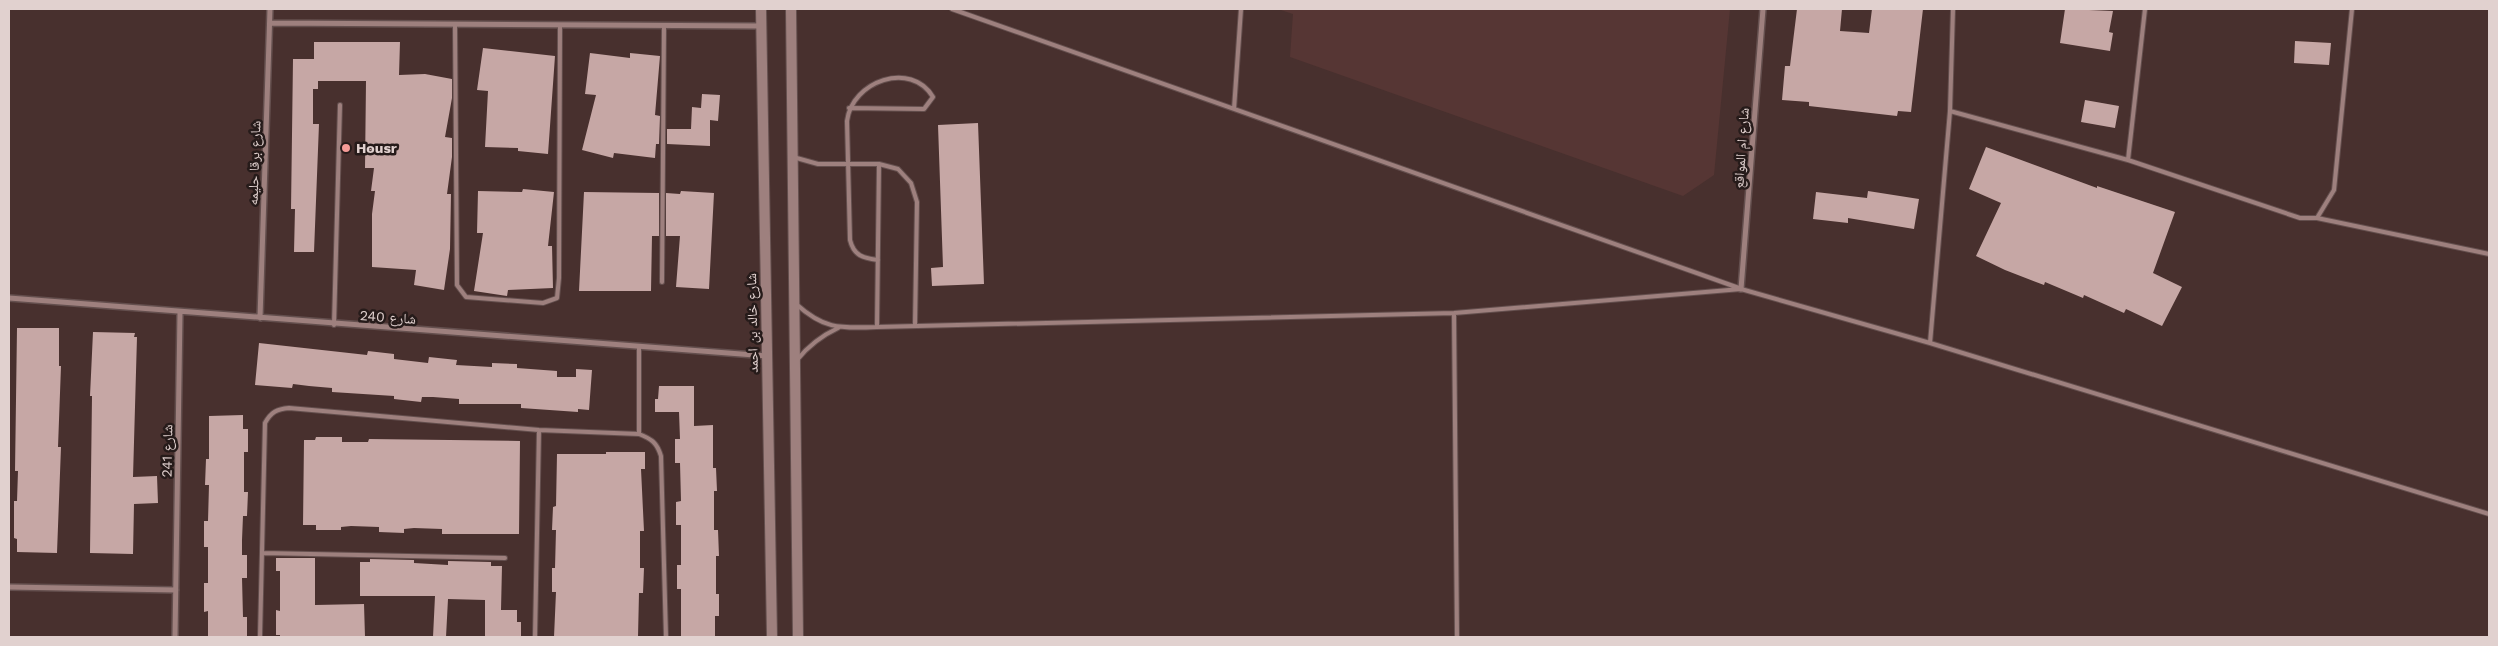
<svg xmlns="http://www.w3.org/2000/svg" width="2498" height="646" viewBox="0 0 2498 646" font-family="'Work Sans','Noto Naskh Arabic',sans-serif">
  <rect width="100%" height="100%" fill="#48302e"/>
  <path fill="#563634" d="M1278,9H1730L1714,175L1683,196L1290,57L1293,14Z"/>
  <path fill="#c6a7a5" d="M1797,9H1842L1840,31L1869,33L1872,9H1923L1911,112L1898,111L1897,116L1809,106V102L1782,100L1785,66H1790Z
    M2065,9L2113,11L2109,32L2113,33L2110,51L2060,43Z
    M2295,41L2331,43L2329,65L2294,63Z
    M314,42H400L399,75L425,74L452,79V98L445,137L452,138V157L447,194H451L450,249L444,290L414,285L416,270L372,267V214L375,191H371L374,168H365L366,81H318V89H313V124H319L314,252H294L295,209H291L293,59H314Z
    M483,48L555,56L548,154L518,151V148L485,147L488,91L477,90Z
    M590,53L630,58V53L660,56L655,115L660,116L659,144H656L655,158L614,153L613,158L582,150L596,95L585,94Z
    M702,94L720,95L718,121L710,120V146L667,144V129H691L692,107L701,108Z
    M2085,100L2119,106L2115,128L2081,122Z
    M978,123L984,284L932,286L931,268L943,267L938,125Z
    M1986,147L2097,188V186L2175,212L2153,273L2182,287L2162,326L2126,309L2124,313L2084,295L2083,298L2045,282L2044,285L2005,270L1976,256L2001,203L1969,189Z
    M523,189L554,192L548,246H552L553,288L508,290L507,296L474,291L483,233H477L478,191L522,192Z
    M681,191L714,193L709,289L676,287L680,236H666V193L680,194Z
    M1868,191L1919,199L1914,229L1848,218V223L1813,219L1816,192L1867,198Z
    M584,192L659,193V236H652L651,291H579Z
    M17,328H59V366H61L58,447H61L57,553L17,552V539L14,538V501H17L18,471H15Z
    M93,332L135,333L134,337H137L133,477L157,476L158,503L134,504L133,554L90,553L92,396H90Z
    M259,343L367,355L368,351L394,354V359L428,363L429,357L457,360L456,365L492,367V363L517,364V368L557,371V377H576V369L592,370L589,410L578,409V412L521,408V404H459V399L433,397H422L421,402L394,399V396L332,392V388L309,386L293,384L292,388L255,385Z
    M659,386H694V426L713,425V468H716L717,491H714V530H718L719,556H716V594H719V616H715V637H681V589H677V565H681V525H676V502L681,501L680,463H675V439H680L679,412H655V399H658Z
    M243,415V429H248V452H244V492H248L247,516H243L242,540V555H247V578H242L243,617H247V637H208V611L204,612V583H208V547H204V521H208L209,485H205L206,459H209V416Z
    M316,437H342V442H368L369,439L520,441L519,534H442V529L414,528L404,529V533L379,532V527L351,526L341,527V530H316V525H303L304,440H315Z
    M606,452H645V469H641L644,531H640V568H644L643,593H639L638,637H554L556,592H552V568H555L556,530H552L553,507L556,506L557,454H606Z
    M276,558H315V605L364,604L365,637H280V635H276V610L280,611V571H276Z
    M370,559L414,560V563L448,565V561L491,562V566H502L501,610H517V622H521V637H485V600L448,599L446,637H433L435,596H360V562H370Z"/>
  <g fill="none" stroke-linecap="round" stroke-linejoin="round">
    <g stroke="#644f4e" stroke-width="6">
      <path id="service" d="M952,9L1739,288
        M455,24L457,285L466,297L543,303L557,298L559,278L560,25
        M849,108L924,109L933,97C911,60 852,81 847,121L850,240C854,256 863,258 878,260
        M1234,109L1241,9
        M1950,111L2128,160L2300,218H2317L2334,190L2352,9
        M793,157L818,164H879L898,169L911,183L917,202L915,326
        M2128,160L2145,9
        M2317,218L2489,254
        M662,282L664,26
        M796,304C825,330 840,328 877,327L1454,313L1741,289L1930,343L2489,514
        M1454,313L1457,637
        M334,325L340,105
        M877,327L879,164
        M1930,343L1950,111L1953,9
        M797,360C809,345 821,336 838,328
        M639,434V347
        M262,553L505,558
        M260,637L265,423C271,412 277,409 289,408L539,430L639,434C652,439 657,443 661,456L666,637
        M535,637L539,430"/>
    </g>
    <g stroke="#644f4e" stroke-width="8">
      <path id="minor" d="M270,23L761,26
        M1741,289L1763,9
        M9,298L766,356
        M260,318L270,9
        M9,587L176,590
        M175,637L180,313"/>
    </g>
    <g stroke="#644f4e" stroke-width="12">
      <path id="secondary" d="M761,9L772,637
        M791,9L798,637"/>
    </g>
    <use href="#service" stroke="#9e807e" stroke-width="4"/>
    <use href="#minor" stroke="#9e807e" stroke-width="5"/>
    <use href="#secondary" stroke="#9e807e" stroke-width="10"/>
  </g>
  <circle fill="#f59b97" stroke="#261b1a" stroke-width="2" cx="346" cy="148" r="5"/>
  <g text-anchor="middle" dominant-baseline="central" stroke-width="5" stroke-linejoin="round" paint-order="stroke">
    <g font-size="14" font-weight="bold" fill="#e1d1cf" stroke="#261b1a" text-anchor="start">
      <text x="356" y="148">Housr</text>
    </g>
    <g font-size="14" fill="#e1d1cf" stroke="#261b1a">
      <text transform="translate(1741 148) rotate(-86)">شارع ام المواقع</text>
      <text transform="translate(254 163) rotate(-88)">شارع برقا حليمه</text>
      <text transform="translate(388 317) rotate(4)">شارع 240</text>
      <text transform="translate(752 323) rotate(-91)">شارع خالد بن احمد</text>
      <text transform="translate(167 451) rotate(-89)">شارع 241</text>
    </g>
  </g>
  <rect width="2498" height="646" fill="none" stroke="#e1d1cf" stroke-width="20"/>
</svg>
